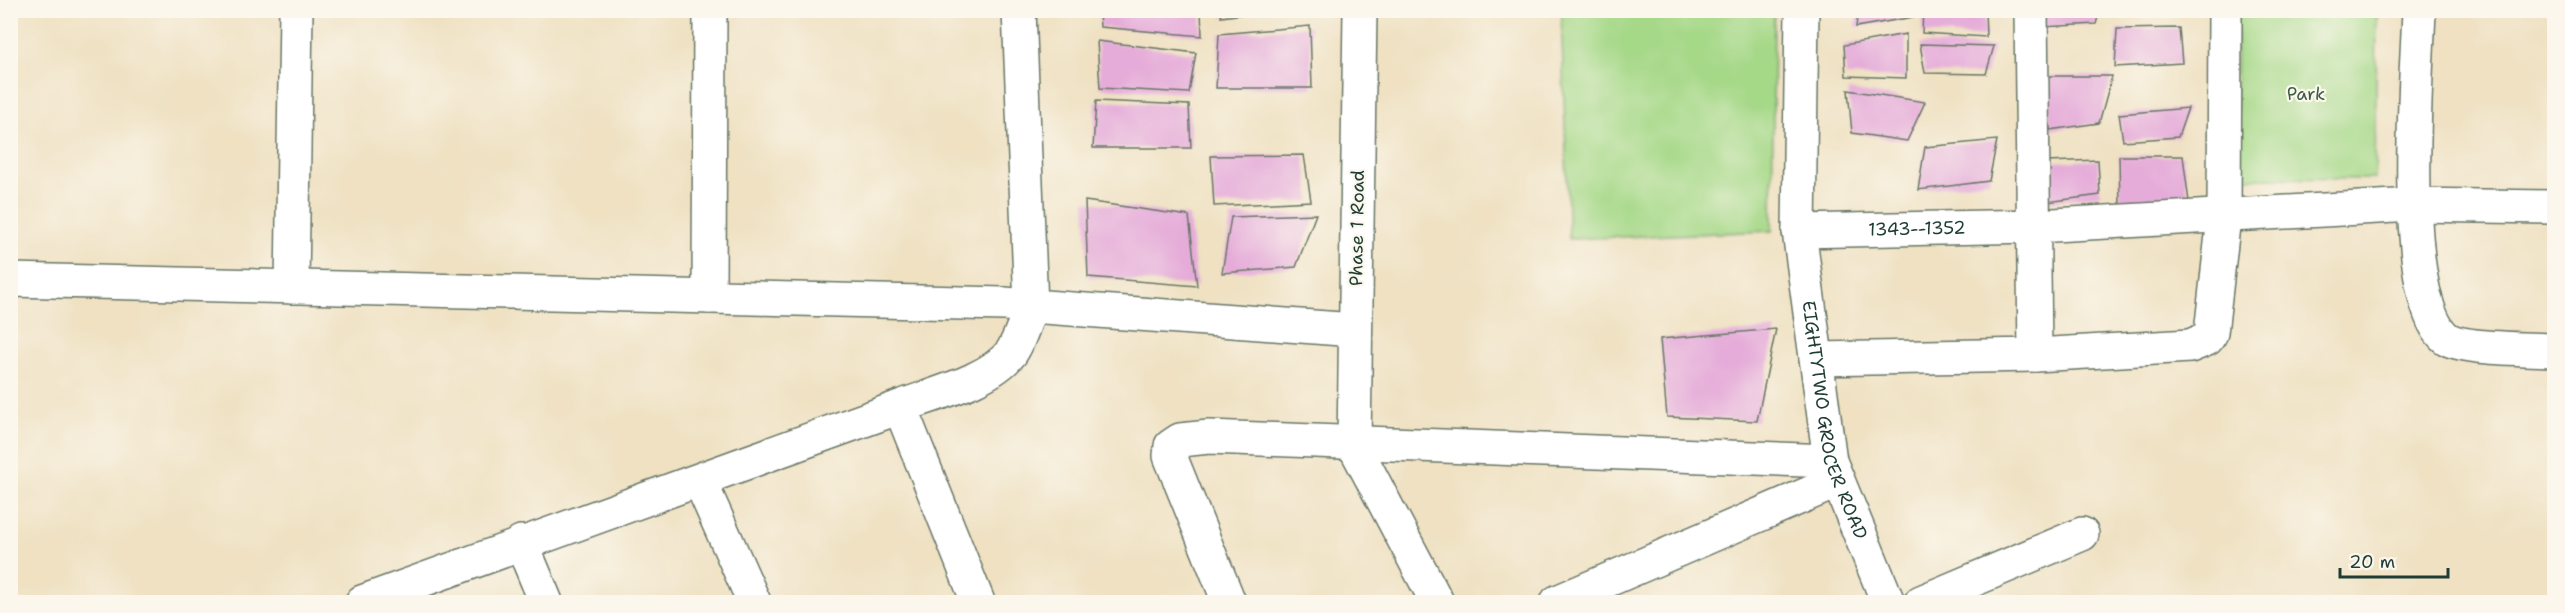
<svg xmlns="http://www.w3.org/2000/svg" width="2565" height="613" viewBox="0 0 2565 613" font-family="'Shantell Sans',sans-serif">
  <rect width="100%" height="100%" fill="#fbf7ec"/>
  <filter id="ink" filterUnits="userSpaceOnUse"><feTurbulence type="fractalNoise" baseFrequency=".0167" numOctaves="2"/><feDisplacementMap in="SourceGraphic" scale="12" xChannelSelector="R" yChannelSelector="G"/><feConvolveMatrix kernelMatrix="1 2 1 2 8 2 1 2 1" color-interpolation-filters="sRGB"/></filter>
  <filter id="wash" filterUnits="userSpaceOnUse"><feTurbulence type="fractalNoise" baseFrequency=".008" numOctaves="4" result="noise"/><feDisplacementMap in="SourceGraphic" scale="24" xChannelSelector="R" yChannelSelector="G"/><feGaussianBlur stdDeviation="1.35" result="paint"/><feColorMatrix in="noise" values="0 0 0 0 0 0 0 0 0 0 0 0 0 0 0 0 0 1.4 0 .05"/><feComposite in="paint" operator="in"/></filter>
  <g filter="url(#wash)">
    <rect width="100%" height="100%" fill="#efe1c2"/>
    <path fill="#a5d887" stroke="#628a5e" stroke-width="1.5" d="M1561,11H1774L1772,231L1569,239Z
      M2237,11H2377L2375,179L2235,178Z"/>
    <g id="blocks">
      <path fill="#e5acd9" d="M1099,10H1201L1202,36L1100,27Z
        M1222,10H1258V12L1221,17Z
        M1858,10H1913V17L1856,27Z
        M1923,10H1985L1986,37L1922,33Z
        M2044,10H2100L2096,24L2042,27Z
        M1310,26L1312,88H1216L1219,34Z
        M2179,28L2182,63L2115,67L2117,29Z
        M1906,34V78L1846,76L1844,45Z
        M1097,41L1196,53L1189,93L1100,88Z
        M1920,44L1994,46L1986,74L1925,73Z
        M2047,76H2112L2099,123L2050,130Z
        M1848,90L1925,102L1907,141L1852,133Z
        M1096,101L1189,105L1191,148H1093Z
        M2188,108L2178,137L2123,141L2119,114Z
        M1997,140L1989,181L1918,190L1925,147Z
        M1304,155L1311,201L1214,206L1211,156Z
        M2119,156H2183L2189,202L2120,205Z
        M2098,160L2100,195L2047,202V162Z
        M1085,201L1189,216L1197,286L1088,277Z
        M1316,214L1296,267L1222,273L1231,217Z
        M1776,329L1757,421L1667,417L1660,339Z"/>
    </g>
  </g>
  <g filter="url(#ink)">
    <use href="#blocks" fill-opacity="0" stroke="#687666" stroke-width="1.5"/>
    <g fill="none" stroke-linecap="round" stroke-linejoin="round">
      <g stroke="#687666" stroke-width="36">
        <g id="minor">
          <path d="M1360,10L1354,445L1437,602"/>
          <path id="s1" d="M1802,10L1799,231L1830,461L1888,602"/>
          <path d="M2419,10C2417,74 2398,299 2446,338C2461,349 2533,349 2554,350"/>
          <path id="s2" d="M1799,231L2035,226L2414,205L2554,207"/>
          <path d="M10,280L1004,304L1355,330"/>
          <path d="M292,287L296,10"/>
          <path d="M709,297L710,10"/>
          <path d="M2035,355L2190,346L2207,339L2211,333L2224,217L2225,10"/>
          <path d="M1816,359L2035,355L2031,10"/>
          <path d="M900,407L978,602"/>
          <path d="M700,481L754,602"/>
          <path d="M521,542L546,602"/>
          <path d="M362,602L900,407C933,394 989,381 1011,353C1020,340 1025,321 1031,306L1019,10"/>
          <path d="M1229,602L1170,456L1171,446L1180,440L1209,437L1830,461"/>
          <path d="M1557,602L1838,481"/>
          <path d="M1921,602L2082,534"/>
        </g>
      </g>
      <use href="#minor" stroke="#fff" stroke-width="33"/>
    </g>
  </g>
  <g text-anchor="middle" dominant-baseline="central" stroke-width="4.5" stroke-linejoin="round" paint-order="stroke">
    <g font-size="18" fill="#3a5c45" stroke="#fbf7ec">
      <text x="2306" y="94">Park</text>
    </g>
    <g font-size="18" fill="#1f3d34" stroke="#fbf7ec">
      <text transform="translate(1357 228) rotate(-89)">Phase 1 Road</text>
      <text stroke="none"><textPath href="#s2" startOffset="118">1343--1352</textPath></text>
      <text stroke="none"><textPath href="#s1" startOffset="414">EIGHTYTWO GROCER ROAD</textPath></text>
    </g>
  </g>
  <rect width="2565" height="613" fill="none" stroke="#fbf7ec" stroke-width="36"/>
  <path d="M2340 568v9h108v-9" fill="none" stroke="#1f3d34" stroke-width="3"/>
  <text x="2349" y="568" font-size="18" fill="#1f3d34" stroke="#fbf7ec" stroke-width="4.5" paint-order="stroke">20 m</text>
</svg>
